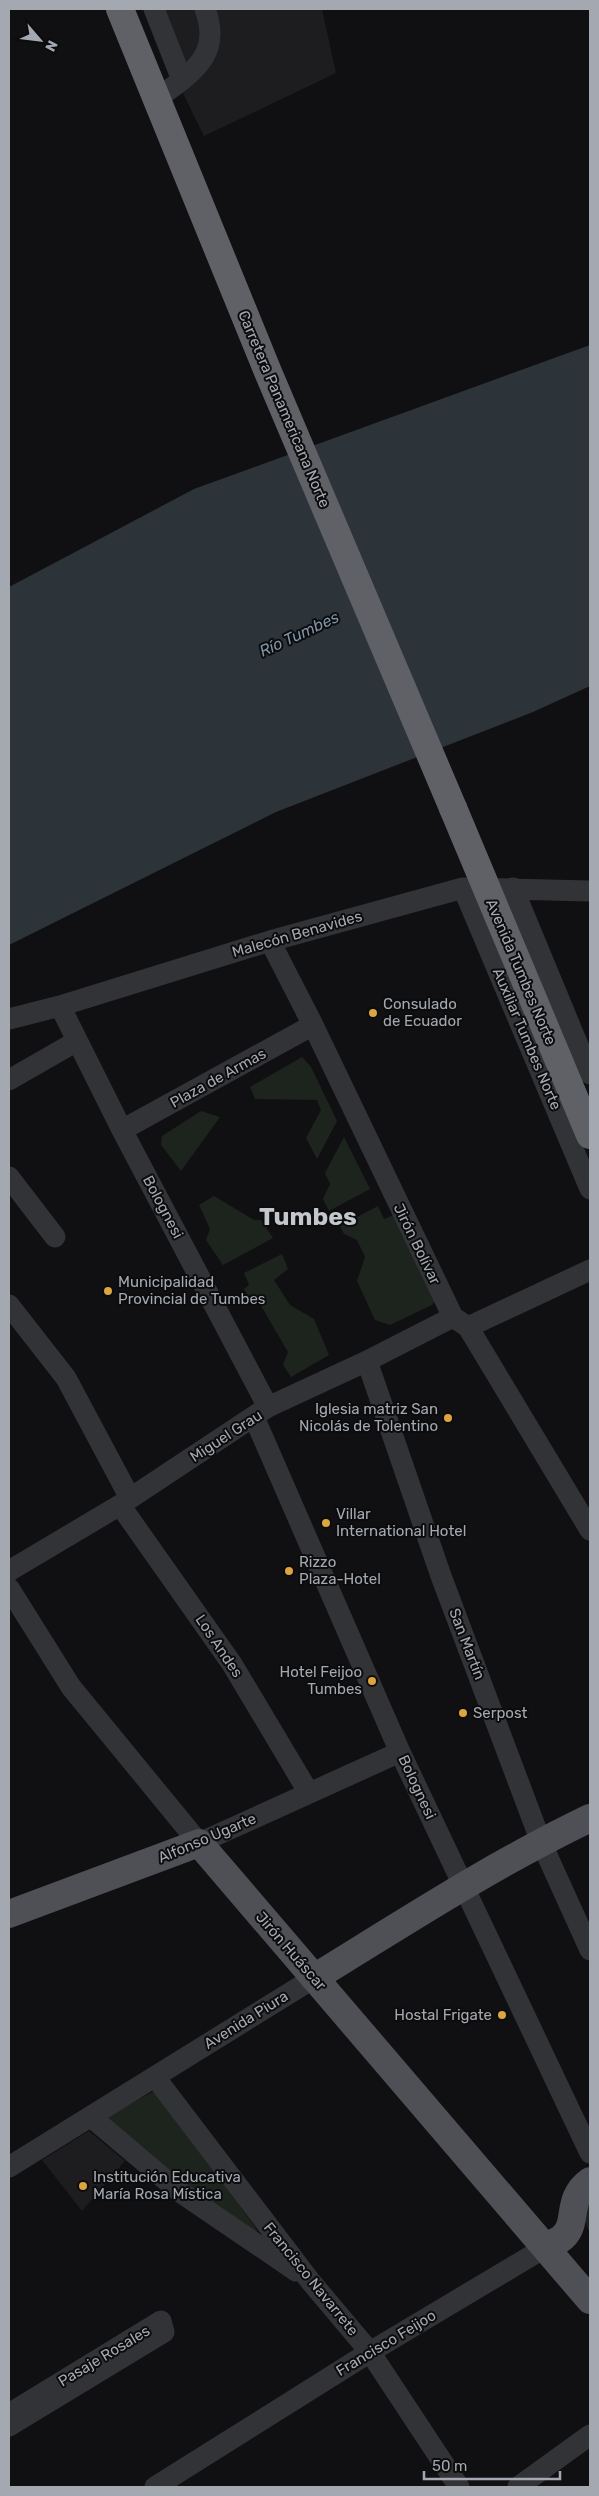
<svg xmlns="http://www.w3.org/2000/svg" width="599" height="2496" viewBox="0 0 599 2496" font-family="Rubik,sans-serif">
  <rect width="100%" height="100%" fill="#101012"/>
  <path fill="#1d1d1f" d="M145,9H322L336,73L204,136L161,49Z
    M89,2131L125,2161L82,2211L42,2160Z"/>
  <path fill="#1d241e" d="M302,1057L311,1067L337,1121L317,1159L306,1138L321,1110L317,1100L255,1099L250,1087Z
    M201,1111L220,1117L181,1171L161,1145L162,1136Z
    M344,1137L370,1189L329,1211L323,1199L330,1184L325,1173Z
    M214,1196L254,1220H261L273,1238L223,1265L206,1240L210,1229L199,1205Z
    M378,1206L384,1219L396,1214L435,1301L432,1305L390,1325L375,1320L357,1281L365,1257L357,1240L344,1234L340,1226Z
    M282,1254L288,1269L274,1280L290,1305L314,1319L329,1355L291,1377L283,1365L288,1352L260,1304L253,1305L244,1289L249,1285L244,1273Z
    M156,2090L257,2230L256,2236L249,2237L106,2122L110,2115Z
    M590,2191V2234L584,2218Z"/>
  <path fill="#2c3339" d="M590,345V686L533,712L276,812L9,945V587L194,489Z"/>
  <g fill="none" stroke-linecap="round" stroke-linejoin="round">
    <path stroke="#323336" stroke-width="21" d="M154,9L182,80
      M157,99C190,73 223,57 205,9
      M463,888L590,1189
      M513,888L590,1074
      M270,941L313,1025L453,1317L468,1327L590,1530
      M60,1006L122,1130L268,1407
      M9,1019L60,1006L270,941L463,888L590,891
      M9,1080L77,1041
      M122,1130L313,1025
      M9,1177L55,1237
      M9,1305L66,1378L130,1498
      M468,1327L590,1270
      M367,1361L441,1576L541,1842L590,1950
      M254,1417L400,1752L590,2153
      M120,1505L232,1664L309,1793
      M9,1571L120,1505L268,1407L367,1361L453,1317
      M9,1588L71,1687L199,1843L400,1752
      M155,2077L311,2282L370,2352L459,2487
      M91,2117L180,2192L296,2271
      M9,2167L314,1978
      M9,2414L161,2321L164,2332L9,2426
      M155,2487L370,2352L546,2247
      M518,2487L590,2435"/>
    <path stroke="#4e5055" stroke-width="28" d="M9,1914L199,1843L590,2300
      M314,1978C405,1922 494,1864 590,1818
      M546,2247C551,2244 559,2241 563,2237C579,2223 565,2199 590,2181"/>
    <path stroke="#5f6167" stroke-width="28" d="M120,9L268,372L453,808"/>
    <path stroke="#5f6167" stroke-width="28" d="M453,808L590,1135"/>
  </g>
  <g fill="#dca53e" stroke="#0c0c0d" stroke-width="2">
    <circle cx="373" cy="1013" r="5"/>
    <circle cx="108" cy="1291" r="5"/>
    <circle cx="448" cy="1418" r="5"/>
    <circle cx="326" cy="1523" r="5"/>
    <circle cx="289" cy="1571" r="5"/>
    <circle cx="372" cy="1681" r="5"/>
    <circle cx="463" cy="1713" r="5"/>
    <circle cx="502" cy="2015" r="5"/>
    <circle cx="83" cy="2186" r="5"/>
  </g>
  <g text-anchor="middle" dominant-baseline="central" stroke-width="4" stroke-linejoin="round" paint-order="stroke">
    <g font-size="15" fill="#a3a8b1" stroke="#0c0c0d">
      <text transform="translate(284 409) rotate(67)">Carretera Panamericana Norte</text>
      <text transform="translate(297 934) rotate(-16)">Malecón Benavides</text>
      <text transform="translate(521 972) rotate(67)">Avenida Tumbes Norte</text>
      <text transform="translate(527 1039) rotate(67)">Auxiliar Tumbes Norte</text>
      <text transform="translate(218 1078) rotate(-29)">Plaza de Armas</text>
      <text transform="translate(163 1207) rotate(62)">Bolognesi</text>
      <text transform="translate(417 1244) rotate(64)">Jirón Bolívar</text>
      <text transform="translate(226 1436) rotate(-33)">Miguel Grau</text>
      <text transform="translate(467 1644) rotate(69)">San Martín</text>
      <text transform="translate(219 1646) rotate(56)">Los Andes</text>
      <text transform="translate(417 1787) rotate(65)">Bolognesi</text>
      <text transform="translate(207 1838) rotate(-23)">Alfonso Ugarte</text>
      <text transform="translate(291 1951) rotate(49)">Jirón Huáscar</text>
      <text transform="translate(246 2020) rotate(-32)">Avenida Piura</text>
      <text transform="translate(311 2279) rotate(51)">Francisco Navarrete</text>
      <text transform="translate(386 2343) rotate(-31)">Francisco Feijoo</text>
      <text transform="translate(104 2356) rotate(-31)">Pasaje Rosales</text>
    </g>
    <g font-size="15" fill="#a3a8b1" stroke="#0c0c0d" text-anchor="start">
      <text x="383" y="1004">Consulado<tspan x="383" dy="17">de Ecuador</tspan></text>
      <text x="118" y="1282">Municipalidad<tspan x="118" dy="17">Provincial de Tumbes</tspan></text>
      <text x="438" y="1409" text-anchor="end">Iglesia matriz San<tspan x="438" dy="17">Nicolás de Tolentino</tspan></text>
      <text x="336" y="1514">Villar<tspan x="336" dy="17">International Hotel</tspan></text>
      <text x="299" y="1562">Rizzo<tspan x="299" dy="17">Plaza-Hotel</tspan></text>
      <text x="362" y="1672" text-anchor="end">Hotel Feijoo<tspan x="362" dy="17">Tumbes</tspan></text>
      <text x="473" y="1713">Serpost</text>
      <text x="492" y="2015" text-anchor="end">Hostal Frigate</text>
      <text x="93" y="2177">Institución Educativa<tspan x="93" dy="17">María Rosa Mística</tspan></text>
    </g>
    <g font-size="16" font-style="italic" fill="#7d95a9" stroke="#0c0c0d">
      <text transform="translate(299 634) rotate(-25)">Río Tumbes</text>
    </g>
    <g font-size="25" font-weight="bold" fill="#c4c6cd" stroke="#0c0c0d">
      <text x="308" y="1216">Tumbes</text>
    </g>
  </g>
  <rect width="599" height="2496" fill="none" stroke="#a3a8b1" stroke-width="20"/>
  <g transform="translate(40 40) rotate(118)" stroke="#0c0c0d" stroke-width="4" paint-order="stroke">
  <path d="M0-4L9 19L0 12L-9 19Z" fill="#a3a8b1"/>
  <text y="-8" font-size="14" font-weight="bold" text-anchor="middle" fill="#a3a8b1">N</text>
  </g>
  <path d="M424 2471v8h136v-8" fill="none" stroke="#a3a8b1" stroke-width="2.5"/>
  <text x="432" y="2471" font-size="15" fill="#a3a8b1" stroke="#0c0c0d" stroke-width="4" paint-order="stroke">50 m</text>
</svg>
